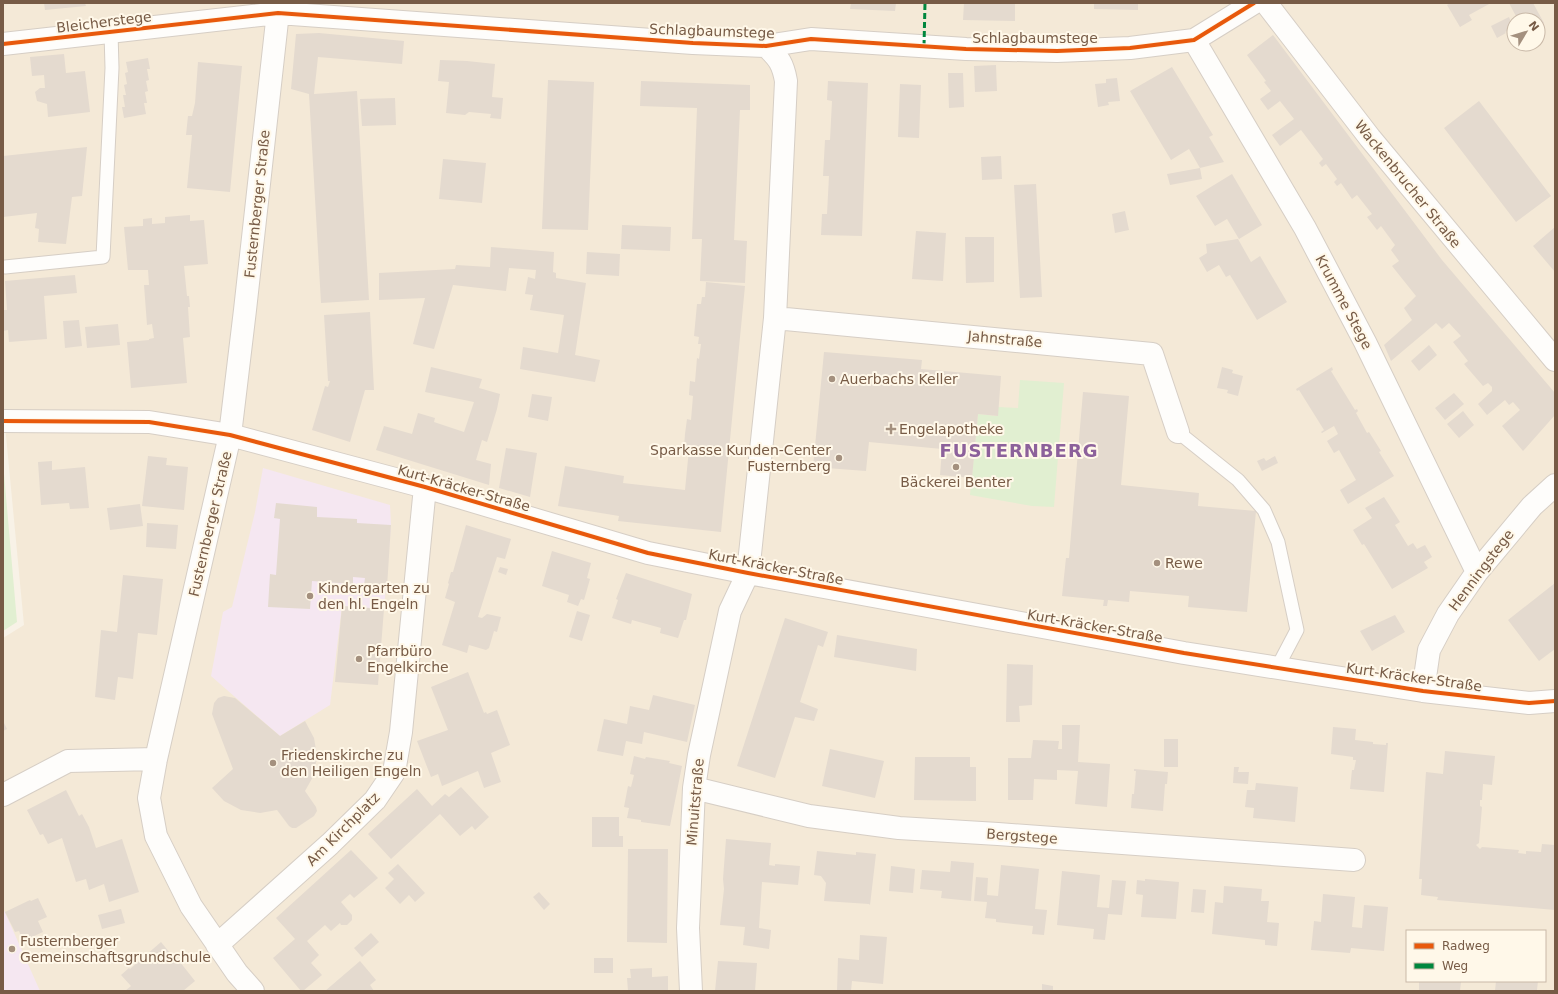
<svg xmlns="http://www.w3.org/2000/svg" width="1558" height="994" viewBox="0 0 1558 994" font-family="'DejaVu Sans',sans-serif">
  <rect width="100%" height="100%" fill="#f8f2e7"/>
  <path fill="#f4e9d7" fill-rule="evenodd" d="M3,3H1555V991H3V638L24,625L3,404ZM1514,20H1538V44H1514ZM1407,931H1545V981H1407Z"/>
  <path fill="#f5e7f1" d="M263,468L390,505L391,525L384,609L342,606L330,705L280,736L211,676L223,612L232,607L255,512Z
    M3,908L40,991H3Z"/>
  <path fill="#e1efd1" d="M1020,380L1064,383L1054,507L1032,506L970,495L978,414L997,416L998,407L1018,408Z
    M3,462L17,622L3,631Z"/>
  <path fill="#e4dacf" d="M44,3H85L86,6L45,10Z
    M851,3H896L895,11L850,9Z
    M964,3H1015V21L963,20Z
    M1094,3H1138V10L1094,9Z
    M1450,3H1491L1469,15L1472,20L1460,27L1447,5Z
    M1509,3H1533L1544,23L1538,26V20H1518Z
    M1509,17L1511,22L1514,21V27L1505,32L1506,33L1497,38L1491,26Z
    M319,33L404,41L402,64L318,57L314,94L357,91L369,300L321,303L309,94L291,89L296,34Z
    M1273,35L1442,260L1555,393V415L1523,451L1502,426L1520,410L1513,402L1509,405L1505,400L1487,415L1478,404L1492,391V387L1488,383L1483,386L1464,364L1468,361L1453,342L1461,336L1449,323L1442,329L1436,323L1391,361L1384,345L1412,320L1404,308L1416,296L1392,266L1399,261L1391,250L1395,245L1381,226L1377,230L1367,217L1372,214L1357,195L1352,199L1341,183L1337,186L1334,182L1337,179L1326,164L1322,167L1319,163L1323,159L1301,130L1280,146L1272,135L1294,119L1280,101L1268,110L1260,99L1271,91L1264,82L1266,81L1247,55Z
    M64,54L66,73L85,71L90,112L48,117L47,104L37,101L35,92L40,88H45L44,75L32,76L30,57Z
    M148,58L150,69H147L149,80L146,81L148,91L145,92L147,103H144L146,114L124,118L122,107H125L123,95H126L124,85L127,84L125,73L128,72L126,62Z
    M440,60L467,61L495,64L492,97L503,98L501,119L490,118L491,114L469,112L465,115L446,113L449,82L438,81Z
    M198,62L242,66L230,192L187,188L192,135H186L188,116H192L195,103Z
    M996,65L997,91L975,92L974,66Z
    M1172,67L1213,135L1209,137L1224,162L1200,168L1189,149L1171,160L1130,91Z
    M948,73H963L964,107L949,108Z
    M1117,78L1120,101L1108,102L1109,105L1098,107L1095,84L1106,83V79Z
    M548,80L594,82L588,230L542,229Z
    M641,81L750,85V110H740L734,240L747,241L745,283L700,281L702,239H692L697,108L640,106Z
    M828,81L868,83L862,236L821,235L822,214H827L829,176H823L825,140H830L832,101L827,100Z
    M900,84L921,85L919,138L898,137Z
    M395,98L396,125L362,126L360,99Z
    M1479,101L1551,196L1516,222L1444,128Z
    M87,147L82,196L72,197L66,244L38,242L39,229L35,228L37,213L3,217V156Z
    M1001,156L1002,179L982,180L981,157Z
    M443,159L486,163L482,203L439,199Z
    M1200,168L1202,179L1170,185L1167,174Z
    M1232,174L1262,225L1239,239L1227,219L1215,226L1196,196Z
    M1036,184L1042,297L1020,298L1014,185Z
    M1125,211L1129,230L1115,233L1112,214Z
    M190,215V221L204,220L208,264L184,266L187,296H189L190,307H188L190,337L183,338L187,383L131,388L127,342L149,340V339L154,338L152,324L147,325L144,285H149L148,270H128L124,227L143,226V219L152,218V224L165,223V217Z
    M622,225L671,227L670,251L621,249Z
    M1555,227V272L1533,246Z
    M916,231L946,233L943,281L912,279Z
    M965,237H994V282L966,283Z
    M1238,239L1251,262L1260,256L1287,302L1257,320L1230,275L1226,277L1219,265L1207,272L1199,258L1207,253L1206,244Z
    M491,247L554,252L553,272L556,273V278L586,283L575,355L600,360L595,382L520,369L523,347L558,353L564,315L530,310L533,295L525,294L528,277L535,279L536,270L509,268L506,291L453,285L434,349L413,344L425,298L379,300V273L455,269L456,265L490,267Z
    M587,252L620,254L619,276L586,274Z
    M75,275L77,293L44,296L47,339L9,342L8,330L3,331V310H7L5,281Z
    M706,282L745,286L721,532L618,521L619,516L558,506L565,466L624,476L623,483L685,490L689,449L684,448L685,434L687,419L691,420L693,396L689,395L690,381L695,382L697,358L699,359L701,344H698L699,337L694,336L697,304H701L702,297H705Z
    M370,312L374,390H365L350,442L312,430L325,386L328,387L330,381H328L324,315Z
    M79,320L82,346L65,348L63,321Z
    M118,324L120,345L87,348L85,327Z
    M1429,345L1437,355L1419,371L1411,361Z
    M824,352L922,360L921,369L1001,376L998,416L978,414L972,478L940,475L942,449L869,442L866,471L813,467Z
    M431,367L482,379L479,388L500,394L497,409L487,442L482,440L476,460L491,464L489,485L376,450L384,426L412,434L418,413L435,418L434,422L464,432L474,402L425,392Z
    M1222,367L1233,370L1232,373L1243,376L1238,396L1227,393L1228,390L1217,388Z
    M1332,367L1333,370L1331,371L1355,410L1357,409L1358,411L1356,413L1367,433L1369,432L1381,451L1379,452L1394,476L1348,504L1340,490L1356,480L1339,450L1334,453L1327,441L1338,434L1334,426L1322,433L1321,432L1324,430L1299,390L1297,391L1296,389Z
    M1083,392L1129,396L1121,485L1199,493L1198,506L1256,511L1247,612L1188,607L1189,596L1130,591L1129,602L1108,600L1107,606H1103L1104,600L1062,596L1066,558H1069Z
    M1454,393L1464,404L1445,420L1435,408Z
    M532,394L552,397L548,421L528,417Z
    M1463,411L1474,425L1459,438L1447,424Z
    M506,448L537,453L530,497L499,488Z
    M148,456L167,458L166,465L188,467L184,510L142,506Z
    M1275,456L1278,463L1262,471L1257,461L1264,458L1266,461Z
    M52,461V470L85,467L89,508L70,509L69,503L41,505L38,462Z
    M1384,497L1400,522L1395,525L1408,546L1413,543L1417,549L1425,545L1432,557L1424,562L1428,568L1392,589L1364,544L1362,545L1353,530L1372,518L1365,508Z
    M276,503L317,507V517L357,519V523L391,525L387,587L364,585L365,578L353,577V584L312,581L310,609L268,607L270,574L276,575L280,519L274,518Z
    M140,504L143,526L110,530L107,508Z
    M147,523L178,525L176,549L146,547Z
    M466,525L511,539L505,559L497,557L478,617L482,618L487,614L501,617L497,632L494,631L489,648L486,650L469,645L467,653L442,645L455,602L445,598L449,584L448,583L451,572H453Z
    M552,551L591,563L587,578L590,579L584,600L581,599L578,606L567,602L569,595L542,586Z
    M500,567L508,569L506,575L498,572Z
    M626,573L692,594L686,620H684L678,638L660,633L661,628L632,620L631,624L612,618L618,600L616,599Z
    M123,575L163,579L157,635L138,633L133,679L118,677L115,700L95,697L101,630L117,632Z
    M1555,583V649L1539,661L1508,620Z
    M342,606L384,609L378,685L335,682Z
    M577,611L590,615L582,641L569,637Z
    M1395,615L1405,632L1372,651L1360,631Z
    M785,618L828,632L823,647L818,645L800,702L818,709L814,721L795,717L775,778L737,766Z
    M837,635L917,649L916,671L834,657Z
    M1007,664L1033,665L1032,705L1019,706L1020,722H1006Z
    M468,672L484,713L486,712L487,714L497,710L510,745L491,753L501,782L484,788L478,771L442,786L438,774L431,777L417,741L448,730L431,687Z
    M653,695L695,705L687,742L644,732L642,744L626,741L623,756L597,751L604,719L627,724L630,706L649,710Z
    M224,696L235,698L280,736L305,721L314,738L317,756L314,775L305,791L316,807L317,811L314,816L296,828H292L289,826L277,810L260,813L241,810L224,801L212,788L233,769L212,714L214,703L218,698Z
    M3,721L7,729L3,731Z
    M1062,725H1080L1078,762L1110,764L1107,807L1075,804L1078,771L1057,770V780L1034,779L1033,800H1008V758H1031L1033,740L1059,741L1058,749H1062Z
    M1333,727L1356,729L1355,740L1373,742V744L1386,745V743H1388L1384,792L1350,789L1352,770H1354L1356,760H1353V757L1331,754Z
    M1164,739H1178V767H1164Z
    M830,749L884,761L875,798L822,786Z
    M1445,751L1495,756L1492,785L1483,784L1482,800H1480V806L1482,807L1479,843L1476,845L1480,849L1482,847L1519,850L1518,853L1526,854V851L1541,852L1542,844L1555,845V910L1437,900L1438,897L1421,895L1422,879H1419L1426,772L1443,774Z
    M634,756L645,759L646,757L670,761L669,763L682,766L670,826L641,822V820L627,818L629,808L624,807L628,786L631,787L634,775L630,774Z
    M915,757H970V767H976V801L914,800Z
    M1234,767H1239L1238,772H1249L1248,784L1233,783Z
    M1134,769L1168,772L1167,784H1165L1163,811L1131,808L1132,794H1134L1136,771H1134Z
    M1256,783L1298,787L1295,822L1253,818L1254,808L1245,807L1247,790H1255Z
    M461,787L489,817L475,830L472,826L460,836L440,814L391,859L368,834L417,789L432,806L445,794L449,797Z
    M66,790L79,816L82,814L89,827L96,848L122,839L139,892L109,902L104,884L89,890L86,879L76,882L62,838L48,844L43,834L40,835L27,810Z
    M592,817H619V836H623V847H592Z
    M726,839L771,843L769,865L775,866V864L800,866L798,885L762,882L759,928L771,930L769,949L743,945L745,927L720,925L724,889L723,879Z
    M628,849H668L667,943L627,942Z
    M351,850L378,878L354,898L350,894L341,902L352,915V920L347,925H341L340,923L331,931L325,925L307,941L319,955L311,963L322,975L303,991H301L273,958L295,939L276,918Z
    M817,851L856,855V852L876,854L870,905L869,904L824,901L826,883L821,876L814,875Z
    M951,861L974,863L971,901L941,898L942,891L920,889L922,870L950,872Z
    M398,864L425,893L415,902L409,895L400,904L385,888L394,879L388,873Z
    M1001,865L1039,869L1035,909L1047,910L1044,935L1032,934L1033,926L996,922V919L985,918L987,902L974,901L976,877L988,878L987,895L998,896Z
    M891,866L915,869L913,893L889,891Z
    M1062,871L1100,875L1097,907L1109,908L1112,880L1126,881L1122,915L1108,914L1105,940L1093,939L1094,929L1057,925Z
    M1145,879L1179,882L1176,919L1141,917L1143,895L1136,894L1137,880L1145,881Z
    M1224,886L1262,889L1261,901H1269L1267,922L1279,923L1277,946L1265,945V940L1212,934L1215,902L1223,903Z
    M1193,889L1206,890L1204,913L1191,912Z
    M539,892L550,904L544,910L533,897Z
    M1323,894L1355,897L1352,927L1362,928L1364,905L1388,907L1384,951L1351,948L1350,953L1311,950L1314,921L1321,922Z
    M38,898L47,917L38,921L43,932L23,941L19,931L15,932L5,912L30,900L31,901Z
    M121,909L125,923L102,929L98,915Z
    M371,933L379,942L362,957L354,948Z
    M860,935L887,937L883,984L852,981L851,991H837L838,958L859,960Z
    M161,942L174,958L176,957L195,981L183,991H125L131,986L121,975L129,968L130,969Z
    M594,958H613V973H594Z
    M360,961L376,980L370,985L374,991H325Z
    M718,961L757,963L755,991H715Z
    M652,968V977L668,976V991H628L627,978H631L630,969Z
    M1419,981L1461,982L1460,991H1419Z
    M1496,981H1538L1537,990L1495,991Z
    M1042,984L1053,986V991H1042Z"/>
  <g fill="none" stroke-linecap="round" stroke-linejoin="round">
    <g stroke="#d6cec5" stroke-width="15">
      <path id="service" d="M5,267L103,257L112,68L111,32
        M1178,432L1238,480L1264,510L1278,542L1297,630L1277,668"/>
    </g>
    <g stroke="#d6cec5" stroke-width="24">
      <path id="minor" d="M1266,3L1370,138L1555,360
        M1194,40L1305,228L1365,342L1477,572
        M3,44L278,13L693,43L766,46L811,39L966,49L1057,51L1130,48L1194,40L1254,3
        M775,318L1152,354L1178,432
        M3,421L149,422L230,435L425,487L648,553L748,573L1184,653L1423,691L1529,703L1555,701
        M1423,691L1429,650L1448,614L1477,572L1532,506L1555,485
        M694,788L809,816L899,828L998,834L1354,860
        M3,795L68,761L156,759
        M217,945L330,844L375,800L394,772L401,732L425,487
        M253,991L237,973L191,906L156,836L149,798L156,759L230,435L245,310L279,3
        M691,991L688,928L694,788L699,755L730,611L748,573L775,318L786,81C783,64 779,58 766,46"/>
    </g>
    <use href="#service" stroke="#fefdfb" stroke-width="13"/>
    <use href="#minor" stroke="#fefdfb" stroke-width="22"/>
    <path stroke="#00873e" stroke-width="3" stroke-dasharray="6 3" stroke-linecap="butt" d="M924,46L925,3"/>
    <g stroke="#fff8e9" stroke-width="6">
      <path id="cycleway" d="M3,44L278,13L693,43L766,46L811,39L966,49L1057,51L1130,48L1194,40L1254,3
        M3,421L149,422L230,435L425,487L648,553L748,573L1184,653L1423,691L1529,703L1555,701"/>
    </g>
    <use href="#cycleway" stroke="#e8590c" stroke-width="4"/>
  </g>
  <g fill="#a4907e" stroke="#fff8e9" stroke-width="1.5">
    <circle cx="832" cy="379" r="4"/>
    <path d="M889 423h4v4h4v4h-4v4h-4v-4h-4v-4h4z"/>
    <circle cx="839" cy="458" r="4"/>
    <circle cx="956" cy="467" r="4"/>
    <circle cx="1157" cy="563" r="4"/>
    <circle cx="310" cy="596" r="4"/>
    <circle cx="359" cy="659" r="4"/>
    <circle cx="273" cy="763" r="4"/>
    <circle cx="12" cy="949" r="4"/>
  </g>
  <g text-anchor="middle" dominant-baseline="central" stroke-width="4" stroke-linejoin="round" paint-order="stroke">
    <g font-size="14" fill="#775b46" stroke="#fff8e9">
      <text transform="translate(104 22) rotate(-7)">Bleicherstege</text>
      <text transform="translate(712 31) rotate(2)">Schlagbaumstege</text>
      <text x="1035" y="38">Schlagbaumstege</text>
      <text transform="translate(1408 184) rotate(51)">Wackenbrucher Straße</text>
      <text transform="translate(257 204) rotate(-84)">Fusternberger Straße</text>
      <text transform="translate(1344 302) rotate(62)">Krumme Stege</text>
      <text transform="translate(1005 339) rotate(5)">Jahnstraße</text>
      <text transform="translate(464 488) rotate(16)">Kurt-Kräcker-Straße</text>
      <text transform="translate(210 524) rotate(-77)">Fusternberger Straße</text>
      <text transform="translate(776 567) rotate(11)">Kurt-Kräcker-Straße</text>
      <text transform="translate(1481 570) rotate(-53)">Henningstege</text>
      <text transform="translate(1095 626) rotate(10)">Kurt-Kräcker-Straße</text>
      <text transform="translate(1414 677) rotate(8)">Kurt-Kräcker-Straße</text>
      <text transform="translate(695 802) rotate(-85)">Minuitstraße</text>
      <text transform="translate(343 829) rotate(-45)">Am Kirchplatz</text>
      <text transform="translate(1022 836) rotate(4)">Bergstege</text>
    </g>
    <g font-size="14" fill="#775b46" stroke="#fff8e9" text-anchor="start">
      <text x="840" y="379">Auerbachs Keller</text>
      <text x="899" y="429">Engelapotheke</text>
      <text x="831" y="450" text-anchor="end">Sparkasse Kunden-Center<tspan x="831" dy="16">Fusternberg</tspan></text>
      <text x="956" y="482" text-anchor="middle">Bäckerei Benter</text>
      <text x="1165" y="563">Rewe</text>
      <text x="318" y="588">Kindergarten zu<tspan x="318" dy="16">den hl. Engeln</tspan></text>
      <text x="367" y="651">Pfarrbüro<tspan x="367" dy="16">Engelkirche</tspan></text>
      <text x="281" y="755">Friedenskirche zu<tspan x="281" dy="16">den Heiligen Engeln</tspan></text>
      <text x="20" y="941">Fusternberger<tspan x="20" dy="16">Gemeinschaftsgrundschule</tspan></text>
    </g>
    <g font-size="18" font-weight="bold" letter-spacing="1" fill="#8c619b" stroke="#fff8e9">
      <text x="1019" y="450">FUSTERNBERG</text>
    </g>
  </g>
  <rect width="1558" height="994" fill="none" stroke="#775b46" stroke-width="8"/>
  <rect x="1406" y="930" width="140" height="52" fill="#fff8e9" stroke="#c9b9a8"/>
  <rect x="1414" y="943" width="20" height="6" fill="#e8590c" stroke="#c9b9a8"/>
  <text x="1442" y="950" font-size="12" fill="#775b46">Radweg</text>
  <rect x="1414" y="963" width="20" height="6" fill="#00873e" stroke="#c9b9a8"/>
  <text x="1442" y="970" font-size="12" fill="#775b46">Weg</text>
  <g transform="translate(1526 32) rotate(52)"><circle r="19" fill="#fff8e9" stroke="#c9b9a8"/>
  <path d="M0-3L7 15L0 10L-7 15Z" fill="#a4907e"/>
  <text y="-6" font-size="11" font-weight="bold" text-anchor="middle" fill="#775b46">N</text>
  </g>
</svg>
